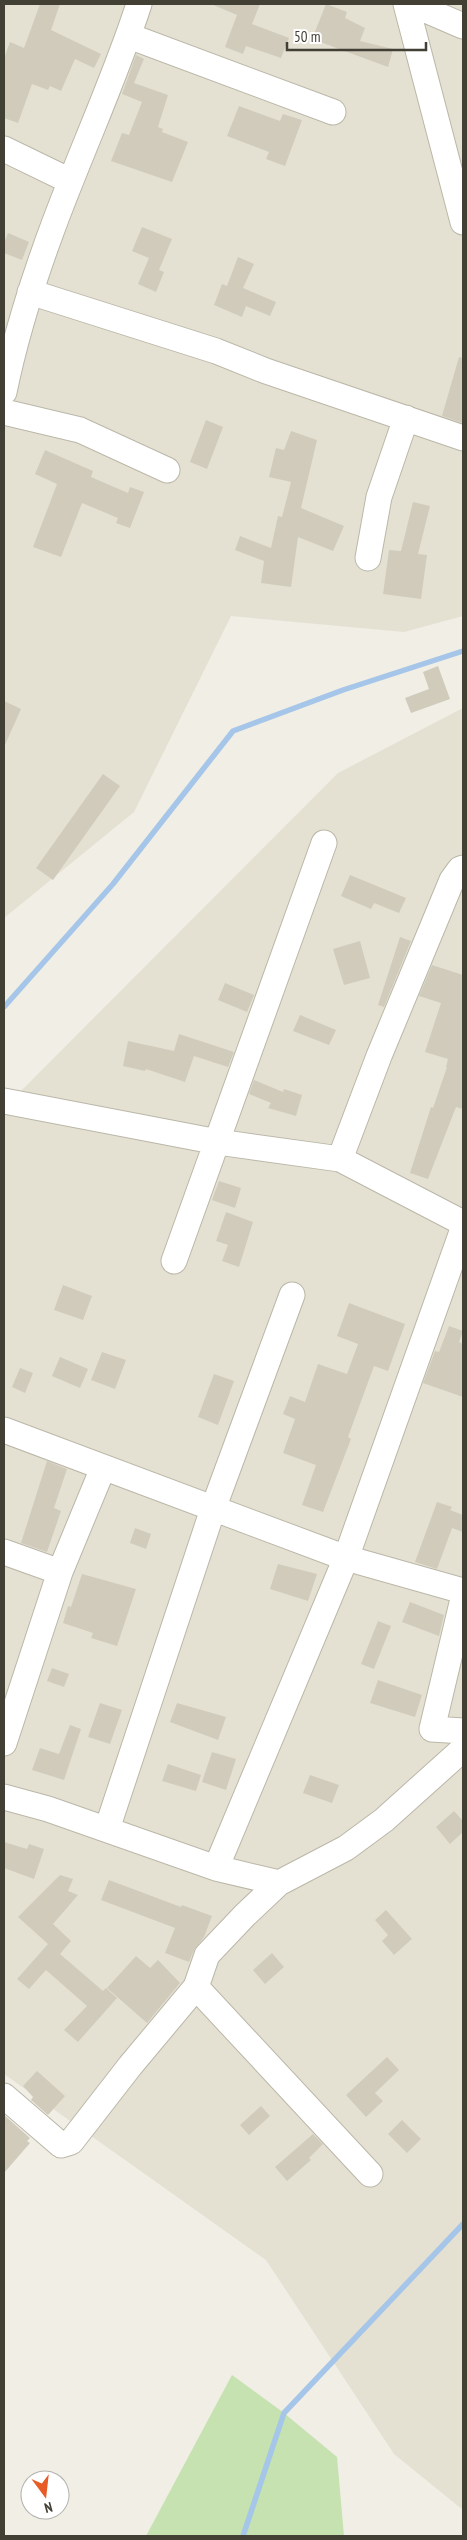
<svg xmlns="http://www.w3.org/2000/svg" width="467" height="2540" viewBox="0 0 467 2540" font-family="'PT Sans Narrow',sans-serif">
  <rect width="100%" height="100%" fill="#f0eee5"/>
  <path fill="#e4e1d3" d="M4,4H463V616L404,632L231,616L134,812L4,918Z
    M463,708V2510L394,2454L266,2260L4,2074V1108L338,773Z"/>
  <path fill="#c5e2b0" d="M232,2375L284,2413L337,2457L344,2536H146Z"/>
  <g fill="none" stroke-linecap="round" stroke-linejoin="round">
    <path stroke="#a5c5e9" stroke-width="5.5" d="M4,1007L113,884L233,731L343,690L463,651
      M243,2536L284,2413L463,2224"/>
  </g>
  <path fill="#d1cbbb" d="M40,4H60L51,30L101,54L94,68L75,59L61,91L50,86L48,90L32,84L18,123L4,118V58L10,42L24,48Z
    M211,4H260L252,24L289,38L281,58L246,46L243,54L225,47L237,15Z
    M326,4L347,12L345,18L365,28L360,41L393,49L388,67L312,39Z
    M136,55L144,59L134,83L168,95L158,127L163,129L162,132L188,142L172,182L111,161L122,133L129,135L142,102L122,94Z
    M239,106L280,121L283,114L302,120L285,166L266,159L269,152L227,136Z
    M142,227L172,239L159,270L164,272L156,292L138,284L149,258L132,251Z
    M8,233L29,242L22,260L4,253V243Z
    M238,257L254,264L243,288L276,302L270,316L246,306L242,317L214,305L222,284L227,286Z
    M459,357L463,358V423L442,416Z
    M206,420L223,427L207,469L190,462Z
    M291,431L317,440L301,508L344,526L333,551L298,537L291,587L261,583L264,561L235,550L240,536L271,548L278,516L282,517L291,482L269,477L276,448L284,450Z
    M45,450L93,471L91,477L128,493L130,487L144,492L130,528L116,523L118,518L82,503L61,557L33,547L57,484L35,474Z
    M413,502L430,506L418,554L427,555L421,599L383,594L389,550L401,551Z
    M438,666L450,699L411,713L405,698L429,689L423,672Z
    M4,701L21,709L4,747Z
    M103,774L120,786L53,880L36,868Z
    M350,875L406,898L399,913L374,903L371,909L341,896Z
    M400,937L411,941L384,1007L378,1005Z
    M360,941L370,978L344,985L333,949Z
    M432,965L463,975V1109L456,1107L428,1179L410,1173L431,1107L433,1108L447,1067H446L448,1059L425,1052L441,1003L419,996Z
    M225,983L254,995L247,1012L218,1000Z
    M300,1015L336,1030L329,1045L293,1031Z
    M179,1034L234,1052L228,1067L194,1056L185,1082L146,1069L145,1071L123,1066L128,1041L174,1051Z
    M254,1080L283,1092L284,1089L302,1095L296,1116L268,1108L271,1103L249,1094Z
    M219,1181L241,1188L235,1208L212,1200Z
    M226,1212L253,1222L239,1267L222,1261L228,1245L216,1241Z
    M63,1285L92,1296L83,1320L54,1310Z
    M349,1303L405,1324L388,1371L374,1366L348,1437L351,1439L323,1512L302,1505L316,1465L283,1453L295,1419L283,1414L290,1396L305,1402L318,1364L347,1374L358,1344L337,1336Z
    M449,1326L463,1331L459,1342L463,1344V1397L423,1383L435,1351L439,1352Z
    M102,1352L126,1360L115,1389L91,1380Z
    M60,1357L88,1369L80,1388L52,1376Z
    M20,1368L33,1373L25,1393L12,1387Z
    M214,1374L234,1381L218,1425L198,1417Z
    M47,1461L67,1469L54,1508L61,1511L47,1552L21,1543Z
    M437,1502L452,1507L450,1510L463,1515V1532L452,1528L437,1569L415,1562Z
    M135,1528L151,1534L146,1549L130,1543Z
    M278,1564L317,1574L308,1601L270,1589Z
    M82,1574L136,1589L117,1646L91,1638L93,1633L63,1623L68,1606L71,1607Z
    M410,1602L444,1615L439,1636L402,1622Z
    M378,1621L391,1626L374,1669L361,1664Z
    M52,1668L69,1674L64,1687L47,1681Z
    M378,1680L422,1695L415,1717L370,1703Z
    M100,1703L122,1710L110,1744L88,1737Z
    M177,1703L226,1717L218,1740L170,1722Z
    M70,1725L81,1729L64,1780L32,1770L40,1748L59,1754Z
    M212,1752L236,1759L226,1790L202,1782Z
    M168,1764L201,1775L196,1791L162,1781Z
    M310,1775L339,1785L332,1803L303,1793Z
    M454,1811L463,1821V1832L450,1844L436,1827Z
    M4,1842L27,1849L29,1844L44,1849L34,1879L4,1868Z
    M60,1875L73,1879L68,1891L78,1895L53,1924L71,1941L60,1954L103,1991L106,1988L117,1998L78,2042L64,2030L87,2006L46,1970L29,1989L17,1979L48,1944L18,1917Z
    M109,1880L181,1907L182,1905L212,1916L204,1937L194,1950L189,1962L165,1953L175,1928L101,1900Z
    M386,1910L412,1939L394,1955L382,1941L388,1935L375,1920Z
    M272,1953L284,1967L265,1984L253,1970Z
    M136,1956L150,1968L158,1960L180,1983L147,2023L107,1988Z
    M387,2057L399,2070L375,2093L383,2101L366,2117L346,2095Z
    M37,2071L65,2096L48,2115L31,2100L33,2097L23,2086Z
    M261,2106L270,2116L249,2135L240,2125Z
    M4,2115L30,2138L27,2141L30,2143L4,2173Z
    M402,2120L421,2139L407,2153L388,2134Z
    M313,2134L323,2144L309,2158L311,2160L287,2181L275,2167Z"/>
  <g fill="none" stroke-linecap="round" stroke-linejoin="round">
    <g stroke="#bbb7a8" stroke-width="27">
      <path id="minor" d="M406,4L463,222
        M412,4L463,26
        M129,36L333,112
        M4,149L70,181
        M30,292L216,351L266,371L463,438
        M4,392C19,319 44,247 72,178C95,120 120,63 139,4
        M4,412L80,430L167,470
        M368,558L379,497L406,418
        M4,1101L218,1142L340,1159L463,1223
        M340,1159L379,1056L452,880L460,869L463,868
        M174,1261L324,843
        M4,1430L346,1558L463,1591
        M4,1552L60,1572
        M463,1599L432,1729L463,1731
        M4,1743L60,1572L103,1468
        M4,1797L48,1809L216,1868L279,1883
        M107,1829L213,1509L292,1295
        M216,1868L346,1558L463,1229
        M196,1987L370,2174
        M4,2096L61,2145L71,2142L130,2066L196,1987L207,1955L245,1915L279,1883L346,1848L384,1820L463,1749"/>
    </g>
    <use href="#minor" stroke="#fff" stroke-width="25"/>
  </g>
  <rect width="467" height="2540" fill="none" stroke="#423f35" stroke-width="10"/>
  <g transform="translate(45 2495) rotate(165)"><circle r="24" fill="#ffffff" stroke="#b3b2ae"/>
  <path d="M0-4L9 19L0 12L-9 19Z" fill="#e65b26"/>
  <text y="-8" font-size="14" font-weight="bold" text-anchor="middle" fill="#423f35">N</text>
  </g>
  <path d="M287 42v8h139v-8" fill="none" stroke="#423f35" stroke-width="2.5"/>
  <text x="294" y="42" font-size="15" fill="#423f35" stroke="#ffffff" stroke-width="4" paint-order="stroke">50 m</text>
</svg>
